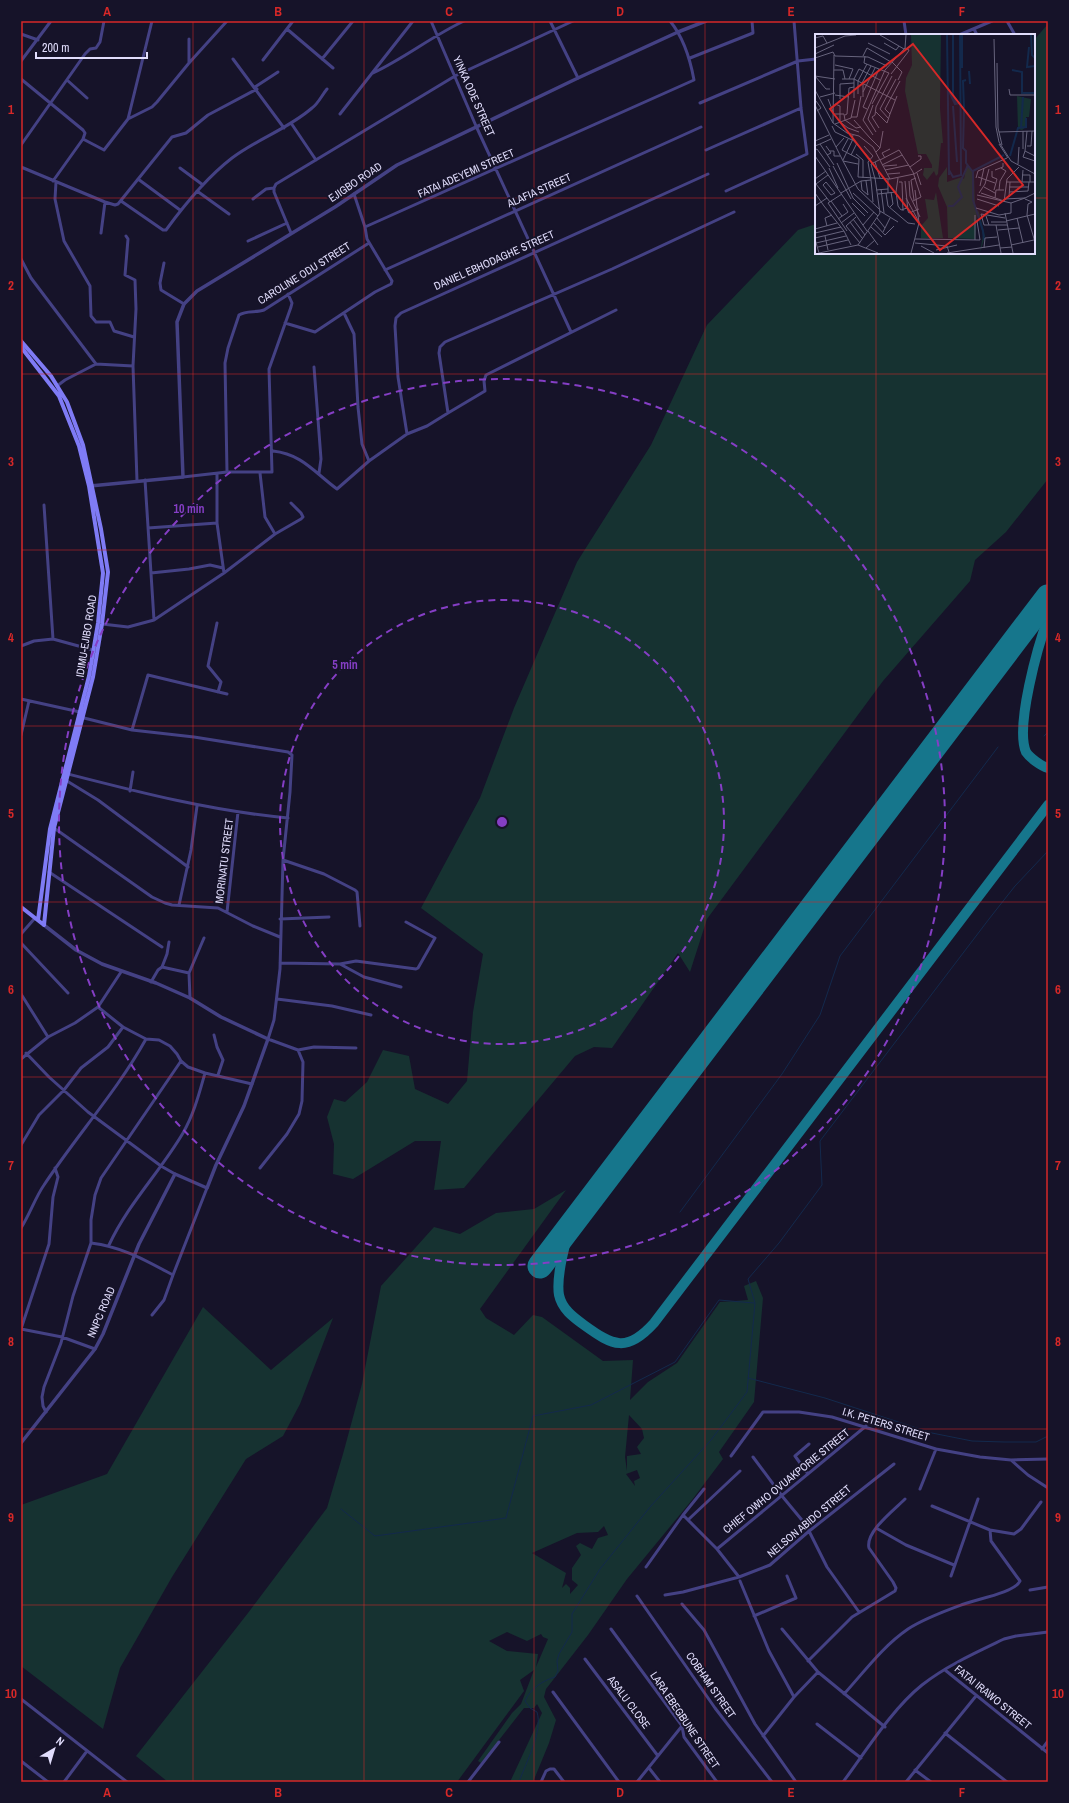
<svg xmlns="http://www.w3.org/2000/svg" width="1069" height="1803" viewBox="0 0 1069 1803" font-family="'Archivo Narrow',sans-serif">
  <rect width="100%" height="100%" fill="#161329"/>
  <path fill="#163231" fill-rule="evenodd" d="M1048,24V479L1006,532L975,560L970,581L883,681L707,919L690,972L678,953L612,1048L594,1047L575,1056L464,1188L434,1190L441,1141H415L353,1179L333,1174L334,1144L327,1117L334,1099L345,1102L367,1082L383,1050L409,1056L415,1089L448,1104L467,1081L473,1012L483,954L421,908L480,798L514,708L577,562L651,445L707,325L798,230L816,224V253H1034V40Z
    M566,1190L480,1309L486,1318L514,1335L533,1315L542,1317L603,1361L633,1360L630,1400L648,1382L677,1363L720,1302L748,1300L744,1286L756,1281L763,1298L754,1402L719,1452L723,1459L692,1500L627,1579L588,1635L546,1689L544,1697L556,1720L549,1743L533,1782H510L542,1713L537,1704L534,1708H524L481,1763L478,1761L512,1713L521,1704L534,1670L520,1680L524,1691L457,1782H168L136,1756L248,1613L327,1508L343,1454L362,1384L381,1286L434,1227L460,1234L496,1213L534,1209ZM629,1415L642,1429L644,1438L637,1447L641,1454L627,1456V1471L625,1457ZM637,1470L640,1478L634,1481L635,1486L626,1474ZM604,1526L608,1535L598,1538L592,1549L580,1543L576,1546L581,1555L572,1568V1580L578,1585L570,1594V1588L566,1584L562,1588L566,1573L532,1553L577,1533L598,1532ZM507,1632L527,1641L541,1634L543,1637L548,1639L536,1667L538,1654L507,1651L489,1641Z
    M203,1307L271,1370L333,1318L300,1404L283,1436L246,1459L172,1577L120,1668L103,1729L21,1666V1505L107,1474Z"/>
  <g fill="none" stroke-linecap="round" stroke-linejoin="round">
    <path stroke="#13294c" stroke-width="1" d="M1044,736L1048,732
      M680,1212L782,1074L820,1015L840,956L998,747
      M748,1378L825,1398L932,1433L972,1441L1004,1442H1036L1048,1436
      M341,1509L375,1536L506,1518L533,1416L591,1405L675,1362L719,1300L754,1303
      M519,1782C526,1762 543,1732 537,1712L530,1708L525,1701C531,1688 542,1681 555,1677L558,1671L557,1661L559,1654L572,1632V1614L600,1569L650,1507L711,1440L747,1392L755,1303L748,1279L779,1243L822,1185L820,1141L989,919L1015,886L1048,851"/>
    <path stroke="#16768c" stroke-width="10" d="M1048,619C1038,645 1015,727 1026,752C1030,758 1041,766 1048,768
      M571,1224C565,1242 556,1277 559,1295C562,1309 573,1317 584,1325C613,1346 627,1353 654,1323L1048,805"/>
    <path stroke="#16768c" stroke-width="25" d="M540,1266L1048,597"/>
    <path stroke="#444184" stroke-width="3" d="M431,21L476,126L571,332
      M550,21L578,78
      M904,21L906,35
      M1007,21L1015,35
      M287,29L333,68
      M974,29L977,35
      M21,34L38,40
      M959,35L992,21
      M690,58L753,33L752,21
      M233,59L284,128
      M322,59L353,21
      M263,60L293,21
      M21,61L51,21
      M189,63V39
      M373,73C405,58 432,36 464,21
      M21,79L83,130L85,133L83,139L53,181
      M67,80L87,98
      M255,87L278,72
      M700,103L798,61L816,59
      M340,114L413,21
      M128,119L152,107L157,102L189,63L227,21
      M291,123L316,160
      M83,139L104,150L128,119L152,21
      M21,145L85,54L90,49L96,48L100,42L104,21
      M706,150L801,108
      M21,167L105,202L115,205L118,204L172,137L186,133L208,115L257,89
      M180,168L203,185
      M138,179L180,210
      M56,182L55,199L64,241L90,286L91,316L96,322H110L114,331L134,337
      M197,191L229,214
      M726,191L807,154L801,108L794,21
      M253,199L266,189L274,188
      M121,201L163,230H166C185,204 206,178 232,158C257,139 288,129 312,108C318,104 322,95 327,89
      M365,227L694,80C690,58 684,38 670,21
      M101,233L105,202
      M291,233L274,192V188L276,184L455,76L573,21
      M126,236L128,239L125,275L135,280L136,309L133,366L137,481
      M248,241L287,223
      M21,259L31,278L96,364
      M164,263L160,283L161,290L184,304
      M385,270L701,127
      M344,313L354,334L358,407L362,444L369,461L407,434L427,426L448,413L439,353L440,347L445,342L612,269L734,212
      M285,323L315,332L375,292L391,284L392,281L367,239L365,227L354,194
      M314,367L321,459L319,473
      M57,386L65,380L96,364L133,366
      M448,413L485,391L484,381L486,375L616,310
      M407,434L398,377L395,326L396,318L401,313L708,174
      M273,451C302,454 315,473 337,489L369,461
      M227,472L225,363L228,348L239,315C246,310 256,313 264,310L369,243
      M260,473L265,517L275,534
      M217,474V523L224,573
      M183,477L227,472H272L269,369L291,307L292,303L288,294
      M145,480L154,620
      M148,528L217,523
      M151,573L189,569L210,565L223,568
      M217,623L208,666L221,682L218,692
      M102,624L128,627L154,620L224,573L275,534L301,519L303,517L301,513L291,503
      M53,639L93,650
      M21,646L34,641L53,639L44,505
      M21,699L80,712
      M84,718L132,730L194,737L288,752L292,755L290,792L283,860L280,969L274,1020L268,1039L298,1050L314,1047L356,1048
      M132,730L148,675L227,694
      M21,735L29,701
      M68,774C142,793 212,811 288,818
      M67,781L98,800L188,867
      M130,791L133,772
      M54,828L152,897L165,903L172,905L218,908L253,926L280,937
      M283,860L324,874L355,890L357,892L360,926
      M49,872L162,947
      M179,905L191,850L197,806
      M227,912L238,812
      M280,919L329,917
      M21,934L35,918
      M21,943L68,993
      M280,963L340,964L356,961L416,969L418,968L435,938L406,922
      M340,964L364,977L401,987
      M162,967L167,954L169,942
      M151,982L158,970L162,967L189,973
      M21,994L48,1037
      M190,998L189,973L204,938
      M277,999L332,1006L371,1015
      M123,1027L146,1039L159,1040L170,1046L177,1054L181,1061L188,1067L205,1073
      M214,1035L217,1047L223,1060L218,1075
      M26,1053L49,1077L88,1112L161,1166L175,1174
      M21,1059L48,1037L75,1023L98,1007L121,972
      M21,1145L39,1115L64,1090L81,1068L108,1047L123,1027L98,1007
      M260,1168L287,1134L299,1114L302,1101L303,1062L298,1050
      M21,1228C30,1214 35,1198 44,1185C77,1135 117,1091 146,1039
      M91,1243C123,1247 145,1260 173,1275L207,1188
      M109,1245C128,1204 160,1172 183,1133C194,1114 199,1094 205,1073L252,1084
      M152,1315L164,1300L173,1275
      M21,1329L49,1244L53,1197L58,1177L55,1168
      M21,1329L62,1337L95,1349
      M46,1412L43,1406L42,1397L44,1387L61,1343L73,1296L91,1243V1220L95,1195L101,1178L181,1061
      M731,1456L763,1412H799L832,1417L936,1449L980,1457L1011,1460L1028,1475L1048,1488
      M753,1457L782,1496L806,1525L827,1567L859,1612
      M1011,1460L1048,1459
      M808,1474L795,1456L809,1444
      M920,1489L936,1449
      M932,1506L990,1530L1014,1534L1021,1529L1041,1502
      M683,1515L704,1489
      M689,1519L740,1471
      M876,1528L906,1545L954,1565
      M717,1549L866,1426
      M646,1567L683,1515L717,1549L739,1577
      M951,1576L978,1499
      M740,1581L769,1651L794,1697
      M1030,1590L1048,1587
      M665,1595L683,1592L739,1577L770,1565L808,1532L894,1464
      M637,1596L715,1708L772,1782
      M682,1604L704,1630L755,1724L796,1782
      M754,1616L796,1598L787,1576
      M611,1629L677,1719L682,1726L684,1737L717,1782
      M782,1629L818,1672
      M585,1659L658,1756
      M808,1661L852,1617L895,1591L896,1588L893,1582L869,1548C865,1532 894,1510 905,1499
      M945,1670L1048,1753
      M553,1692L619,1782
      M844,1694C864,1672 883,1646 908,1629C925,1618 945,1611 964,1604C977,1599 1014,1593 1020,1581L1017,1577L991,1541L990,1530
      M21,1699L127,1782
      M817,1724L861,1758
      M945,1733L1007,1782
      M763,1736L794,1697L818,1672L885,1727
      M1042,1749L1048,1741
      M21,1761L48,1782
      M649,1768L660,1782
      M915,1770L931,1782
      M64,1782L87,1751
      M468,1782L499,1742
      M541,1782L546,1771L550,1769H554L564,1782
      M637,1782L682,1726
      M843,1782C866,1751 892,1709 922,1685C946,1666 977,1652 1004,1639L1016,1636L1048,1632
      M906,1782L976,1696"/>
    <path stroke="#444184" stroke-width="3.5" d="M90,486L183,477L177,322L184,304L197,291L335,207L397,165L578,78L678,32L706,21
      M21,1443L95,1349L103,1334L139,1244L175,1174L207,1188L216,1165L244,1106L268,1039L221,1017L190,998L156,983L102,964L76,950L44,925"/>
    <path stroke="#7f7bf5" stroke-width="4" d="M21,341L51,376L67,402L83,445L101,529L108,572L102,624L93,677L54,828L44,925
      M21,347L59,396L79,446L89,486L103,573L98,623L89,676L50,829L38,920
      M21,907L44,925"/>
  </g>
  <path fill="none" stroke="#d62828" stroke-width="1" stroke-opacity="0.55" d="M193,21V1782M364,21V1782M534,21V1782M705,21V1782M876,21V35M21,198H816M1034,198H1048M876,253V1782M21,374H1048M21,550H1048M21,726H1048M21,902H1048M21,1077H1048M21,1253H1048M21,1429H1048M21,1605H1048"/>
  <g fill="none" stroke="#853ec5" stroke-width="2" stroke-dasharray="7 5">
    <circle cx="502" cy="822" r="222"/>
    <circle cx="502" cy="822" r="443"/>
  </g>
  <g text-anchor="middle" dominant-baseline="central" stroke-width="4" stroke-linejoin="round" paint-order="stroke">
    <g font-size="11" fill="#e1ddfc" stroke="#161329">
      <text transform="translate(474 96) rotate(66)">YINKA ODE STREET</text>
      <text transform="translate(466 173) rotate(-24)">FATAI ADEYEMI STREET</text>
      <text transform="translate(355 182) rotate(-34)">EJIGBO ROAD</text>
      <text transform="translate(539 190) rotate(-24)">ALAFIA STREET</text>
      <text transform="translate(494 260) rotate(-24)">DANIEL EBHODAGHE STREET</text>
      <text transform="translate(304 273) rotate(-32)">CAROLINE ODU STREET</text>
      <text transform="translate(86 636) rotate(-81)">IDIMU-EJIBO ROAD</text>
      <text transform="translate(224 861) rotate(-83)">MORINATU STREET</text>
      <text transform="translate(101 1312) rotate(-67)">NNPC ROAD</text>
      <text transform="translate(886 1424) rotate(17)">I.K. PETERS STREET</text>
      <text transform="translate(786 1481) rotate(-39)">CHIEF OWHO OVUAKPORIE STREET</text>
      <text transform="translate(809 1521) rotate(-40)">NELSON ABIDO STREET</text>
      <text transform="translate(711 1685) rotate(55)">COBHAM STREET</text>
      <text transform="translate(993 1697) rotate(39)">FATAI IRAWO STREET</text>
      <text transform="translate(629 1702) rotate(53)">ASALU CLOSE</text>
      <text transform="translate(685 1720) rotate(56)">LARA EBEGBUNE STREET</text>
    </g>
  </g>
  <g transform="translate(815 34)">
    <rect width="220" height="220" fill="#161329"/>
    <path d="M96,1H126L125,74L128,109H126L123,140L121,142L119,137L112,146L108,141L109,134H117V131L111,120H103L90,57L91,44L97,31ZM202,62L216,65L214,83H211V93L207,96L203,95ZM152,129L159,139L160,174L164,178L170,202L165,219L168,201L162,176L160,205L133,204L132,173L123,152L124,144L132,133V148L147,143L149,145ZM121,158L128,204H106V192L113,184L110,165L119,166Z" fill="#163231"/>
    <path fill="none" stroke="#13294c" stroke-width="2" d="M132,1L134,141M138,1V61L141,69M147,1V34M216,1L217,21L220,24M219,1L220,21M214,13L212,33L220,32M197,36L207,38V59H220M154,37L155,50M133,55L140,70L145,69M138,72L142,128M149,74L148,47L151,46M149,76L148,114L151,117V129L158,138V166L168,197L169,206M206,94L208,63M195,122L203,94L211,93V84M134,136L138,143L146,141L145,1M158,137L189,121M133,172H138L147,163L143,153L153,131"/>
    <path fill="none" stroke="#67647d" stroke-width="1" d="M65,1L89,15M0,4L8,2L12,9M179,5L181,93L184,108L196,127L220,140M53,9L75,20M69,9L81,16L84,12M0,14L30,2L41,1M0,20L19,11M48,22L52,14L76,28M50,22L49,29L74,39L57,70M0,24L18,18L20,22L53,23L72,32M77,28L87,38L83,46M182,29L183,94L187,111M20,31L38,35L34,45M19,36H28L30,45M76,40L93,18L94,16L90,14M0,42L11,55H15M0,42L20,45M27,45H39L80,66M43,47L52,30M43,47V60M47,49L56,32M194,55L195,61H220M0,56L18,89L32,99L44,102L58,113L75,145M48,58L60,34M20,61L34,63M5,63L20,59M48,63V50M39,64V45L44,35L65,46M13,65L19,80M25,65V50L39,49M1,67L6,74L2,77M20,70L25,72V87M0,71L28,127L43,130M58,71L53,85L61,98M52,75L48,73L64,35M61,78L72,89L75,80L70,75L85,47M20,80H29L30,86M75,80L82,62M30,81L32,80L34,54L39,53M36,83H42L46,62M57,83L60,81L61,73L77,42M57,83L64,94M73,84L65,75L81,45M30,86L41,94L46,93M39,86L55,104M25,88L33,94L44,98M18,89L19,21M20,90L36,84L40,66M17,92L20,98L37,106M220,93V67M212,97L210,117L220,122M184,98L220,97M38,101L37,105L55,125M58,101L48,86L70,36L90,14L91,1M55,104L65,114M33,105L27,116L44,125L43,143L60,144M0,107L14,101M5,110L16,105M184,110L193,124M0,112L5,110L19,131M11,112L16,119L12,121M212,112H216L217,97M21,113L29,104M208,115V97M0,116L2,115L15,133M15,117H19V122H25M210,117L208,123L220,127M61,118L65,114L68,97M41,120L48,126V144M36,121L42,109M0,122L52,197M70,124L67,119L75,115M28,126L38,105M65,126L84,116L98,138L106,163L98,167M28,127L43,155L64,175M60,128L65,144M22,129L38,164L53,179M203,130L204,113M67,131L87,121M18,132L36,165M69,132L82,131M95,133L106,125V122H103M14,134L23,154M70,136L94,131M180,136L188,133V129M177,137V143L182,145L179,156M102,139L106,151M73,140L85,139M207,141H215V148M163,143L180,149M161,144L163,137L192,124M0,145L11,137M60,145L56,130L64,126M75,145L99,140L107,135M56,146L58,168M46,147L47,156L53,161M51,147L53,161M90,147L93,177L94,179L104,175M94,147L95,162L105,183M11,148L20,159L16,161L8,151ZM84,148H87L88,177M191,148H220M207,148L208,136M1,150L15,168M1,150L13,141M165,152L169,134M169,153L180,159M194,153H213M66,155L69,179M61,156L73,155M184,156L185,147L191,137L186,134M81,158L83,172L86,176L92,174M194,158L213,157L214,148M0,159L9,172M26,159L46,147L56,146L53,128L58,122L49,112M38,159L63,182M71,159L73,172L93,189L100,190M73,159V145M164,159L170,150L174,135M166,159L189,167M63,160L81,158L83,144M162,161L196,169L210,164M194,163L195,148M91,164L104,188M180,164L181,156H189M162,165L184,172M189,165L210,164L220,159M210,165L217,168L213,170L212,181L220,208M99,166L96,146L101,144M16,167L27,182M189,168L192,145L204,133M13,169L32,197M13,169L27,160M37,169L50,182M0,172L12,164M9,172L29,197L36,211M75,173L78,170L76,158M161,174L184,181L196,179V169M65,177L83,188M190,179L198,219M160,181V206M171,182L174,191H169L166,180L190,184M62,184L70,194M202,184L208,209M23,185L33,178L28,170M38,185L50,201M191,187L220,180M35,188L47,204M176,188H191M26,189L39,179M59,189L70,201L79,192M48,191L59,178M174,191H192M181,191L186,219M12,192L10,184L17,181M31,192L45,209M31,192L41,183M56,193L67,203M0,195L22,189M183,196L204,194M53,197L63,211M68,198L75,184M0,199L26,193M10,202L13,216M0,204L29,197M0,205L4,219M100,205L165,206L162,187M1,209L31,202M100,209L132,212L134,218M43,211L65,179L60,144L75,145M196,211L219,206M106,212L119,219M3,213L33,206M51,214L60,206M169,214L170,204L182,203M185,214L197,213M121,216L142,211M4,219L43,211L63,219M96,219L104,189L100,156M132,219L184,211"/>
    <path fill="#d62828" fill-opacity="0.15" stroke="#d62828" stroke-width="2" d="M98,10L208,151L125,216L15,75Z"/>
    <rect width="220" height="220" fill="none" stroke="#e1ddfc" stroke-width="2"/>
  </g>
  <circle cx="502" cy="822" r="6" fill="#853ec5" stroke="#161329" stroke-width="2"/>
  <g font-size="12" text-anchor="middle" font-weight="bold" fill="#853ec5" stroke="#161329" stroke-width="4" stroke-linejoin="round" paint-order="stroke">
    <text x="189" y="513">10 min</text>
    <text x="345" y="669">5 min</text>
  </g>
  <rect width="1069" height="1803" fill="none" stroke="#161329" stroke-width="44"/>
  <g transform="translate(54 1749) rotate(38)" stroke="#161329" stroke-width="3" paint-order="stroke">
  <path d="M0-3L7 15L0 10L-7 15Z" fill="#e1ddfc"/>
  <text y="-6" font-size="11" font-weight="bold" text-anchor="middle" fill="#e1ddfc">N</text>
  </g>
  <path d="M36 52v6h111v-6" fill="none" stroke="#e1ddfc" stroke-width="2"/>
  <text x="42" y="52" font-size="12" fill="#e1ddfc" stroke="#161329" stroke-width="3" paint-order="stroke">200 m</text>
  <rect x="22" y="22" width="1025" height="1759" fill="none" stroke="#d62828" stroke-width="1.5"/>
  <g font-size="13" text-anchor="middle" font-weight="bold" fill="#d62828">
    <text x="107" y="16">A</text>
    <text x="278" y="16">B</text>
    <text x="449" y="16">C</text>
    <text x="620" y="16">D</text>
    <text x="791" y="16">E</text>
    <text x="962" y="16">F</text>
    <text x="11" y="114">1</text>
    <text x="1058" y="114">1</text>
    <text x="11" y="290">2</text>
    <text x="1058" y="290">2</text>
    <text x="11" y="466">3</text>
    <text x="1058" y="466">3</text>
    <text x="11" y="642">4</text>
    <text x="1058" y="642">4</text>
    <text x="11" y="818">5</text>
    <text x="1058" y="818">5</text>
    <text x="11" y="994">6</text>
    <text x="1058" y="994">6</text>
    <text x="11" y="1170">7</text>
    <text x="1058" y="1170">7</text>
    <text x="11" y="1346">8</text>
    <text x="1058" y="1346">8</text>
    <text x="11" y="1522">9</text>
    <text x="1058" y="1522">9</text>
    <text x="11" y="1698">10</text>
    <text x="1058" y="1698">10</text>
    <text x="107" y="1797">A</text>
    <text x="278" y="1797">B</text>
    <text x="449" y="1797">C</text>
    <text x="620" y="1797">D</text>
    <text x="791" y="1797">E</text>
    <text x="962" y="1797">F</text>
  </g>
</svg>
